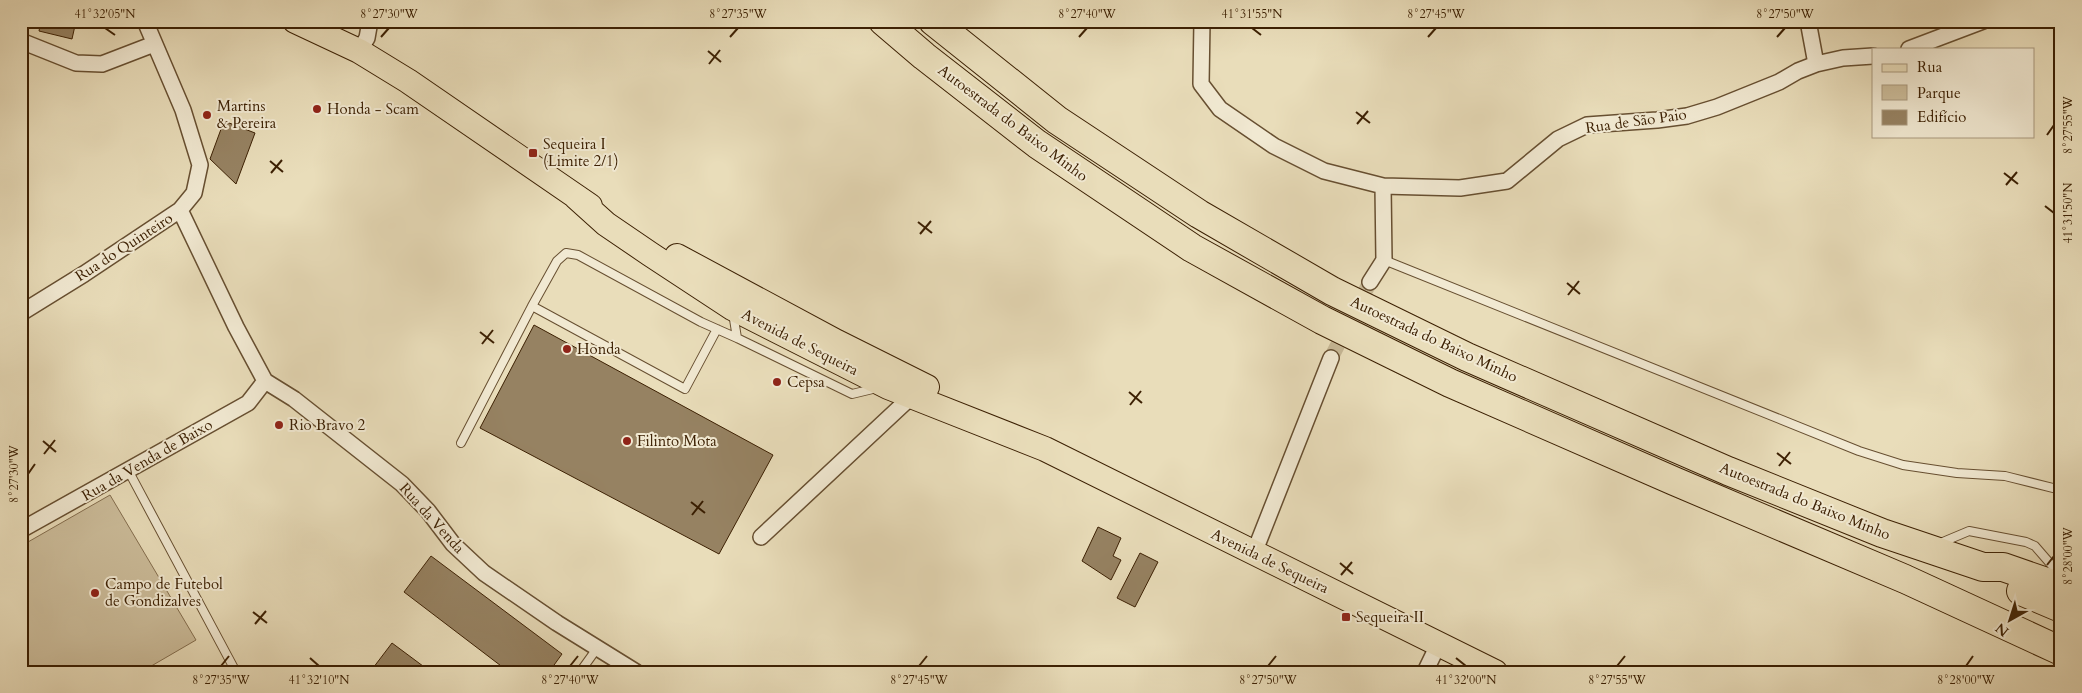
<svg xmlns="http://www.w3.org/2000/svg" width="2082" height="693" viewBox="0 0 2082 693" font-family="Cardo,serif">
  <rect width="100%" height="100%" fill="#e9ddba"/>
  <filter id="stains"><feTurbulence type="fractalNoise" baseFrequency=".004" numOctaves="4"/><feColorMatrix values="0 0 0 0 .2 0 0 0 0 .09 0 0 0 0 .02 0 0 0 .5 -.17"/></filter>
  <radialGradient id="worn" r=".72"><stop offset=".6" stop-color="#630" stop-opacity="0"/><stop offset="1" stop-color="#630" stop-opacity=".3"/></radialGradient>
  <path fill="#ccbd9b" stroke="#846e4f" d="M110,495L196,640L141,672H21V546Z"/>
  <path fill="#968262" stroke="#3c2003" d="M41,21H76L72,39L39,31Z
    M224,121L255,133L236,184L210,159Z
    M534,325L773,455L719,554L480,428Z
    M1098,527L1121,538L1113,556L1121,560L1111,580L1082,561Z
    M1140,553L1158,562L1135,607L1117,598Z
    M431,556L562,654L549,672H509L404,592Z
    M392,643L431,672H370Z"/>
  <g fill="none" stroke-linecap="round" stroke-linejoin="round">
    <path stroke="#c6b795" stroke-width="15" stroke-dasharray="15 8" stroke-linecap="butt" d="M1331,358L1370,282"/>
    <g stroke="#674f31" stroke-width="10">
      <path id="service" d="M1384,260L1859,451L1903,465L1957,473L2005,476L2061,490
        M733,313L737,338L852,394L877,388
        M717,329L685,389L532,306L557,261L566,253L578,255L701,322L737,338
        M461,443L532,306
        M128,470L236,672
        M1938,544L1969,531L2026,542L2035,546L2061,576
        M580,672L598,647"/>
    </g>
    <g stroke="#674f31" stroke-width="18">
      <path id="minor" d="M1202,21L1201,84L1220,109L1274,146L1324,171L1383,186L1460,188L1507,181L1558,139L1587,125L1657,120L1687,116L1717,107L1779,82L1798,71L1816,64L1843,58L1873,56
        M1808,21L1816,64
        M21,41L76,63L102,64L154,44
        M1909,49L1983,21
        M359,51L367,38L370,21
        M180,210L236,327L265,381L294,399L402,484L428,511L453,544L484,573L557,623L636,672
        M1370,282L1384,260L1383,186
        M21,313L84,274L180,210L194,193L200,165L183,110L145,21
        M21,530L248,403L265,381
        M761,537L912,396
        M1254,553L1331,358
        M1425,672L1439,643"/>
    </g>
    <g stroke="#3c2003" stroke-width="26">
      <path id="primary" d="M295,21L359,51L408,81L590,206
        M576,197L606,224L650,254L732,308L888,387L1045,449L1495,672
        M677,256L837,342L927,387"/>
    </g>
    <g stroke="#3c2003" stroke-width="30">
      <path id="motorway" d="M883,21L924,56L1037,144L1192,248L1322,320L1450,383L1674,481L1905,579L2061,651
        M933,21L1057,120L1199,214L1332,291L1467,357L1728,471L1882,533L1983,567H2003L2061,587
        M2021,591L2061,608"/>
    </g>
    <use href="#service" stroke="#f1e9d2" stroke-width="8"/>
    <use href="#minor" stroke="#f1e9d2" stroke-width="15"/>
    <use href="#primary" stroke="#e9ddba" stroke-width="24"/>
    <use href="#motorway" stroke="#e9ddba" stroke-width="28"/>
  </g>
  <path fill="none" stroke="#3c2003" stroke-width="2" d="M105,28L115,35M1252,28L1261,35M381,37L389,28M730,37L738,28M1079,37L1087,28M1428,37L1436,28M1777,37L1785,28M708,51L721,62M709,64L720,50M1356,112L1370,123M1357,124L1368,111M2047,135L2054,125M270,161L283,172M271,173L282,160M2004,173L2018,184M2006,185L2017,172M2045,206L2054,213M918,222L932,233M920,234L931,221M1567,283L1580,294M1568,295L1579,281M480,332L494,343M482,344L493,330M1129,392L1142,403M1130,405L1141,391M43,441L56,452M1777,453L1791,464M44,454L55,440M1779,466L1790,452M28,474L35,464M691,502L705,513M692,515L703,501M1340,563L1353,574M2047,565L2054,556M1341,575L1352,562M253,612L267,623M255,624L266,611M310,658L319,666M1456,658L1466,666M221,666L229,656M570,666L578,656M919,666L927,656M1268,666L1276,656M1617,666L1625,656M1966,666L1973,656"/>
  <g fill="#8f2418" stroke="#f1e9d2" stroke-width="2">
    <circle cx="317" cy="109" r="5"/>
    <circle cx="207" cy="115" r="5"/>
    <rect x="528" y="148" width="10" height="10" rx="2.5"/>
    <circle cx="567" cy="349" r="5"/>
    <circle cx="777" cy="382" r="5"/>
    <circle cx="279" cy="425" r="5"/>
    <circle cx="627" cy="441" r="5"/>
    <circle cx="95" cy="593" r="5"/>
    <rect x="1341" y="612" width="10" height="10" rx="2.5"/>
  </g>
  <g text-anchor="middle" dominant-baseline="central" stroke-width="4" stroke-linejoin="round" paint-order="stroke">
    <g font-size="15" fill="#3c2003" stroke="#f1e9d2" text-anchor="start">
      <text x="217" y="106">Martins<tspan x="217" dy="17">&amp; Pereira</tspan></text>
      <text x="327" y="109">Honda - Scam</text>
      <text x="543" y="144">Sequeira I<tspan x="543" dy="17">(Limite 2/1)</tspan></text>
      <text x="577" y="349">Honda</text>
      <text x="787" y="382">Cepsa</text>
      <text x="289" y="425">Rio Bravo 2</text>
      <text x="637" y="441">Filinto Mota</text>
      <text x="105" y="584">Campo de Futebol<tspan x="105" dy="17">de Gondizalves</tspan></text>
      <text x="1356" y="617">Sequeira II</text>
    </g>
    <g font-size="15" fill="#3c2003" stroke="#f1e9d2">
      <text transform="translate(1636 121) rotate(-8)">Rua de São Paio</text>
      <text transform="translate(1013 123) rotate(37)">Autoestrada do Baixo Minho</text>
      <text transform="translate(124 247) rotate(-33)">Rua do Quinteiro</text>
      <text transform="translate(1434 339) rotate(25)">Autoestrada do Baixo Minho</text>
      <text transform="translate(800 342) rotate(27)">Avenida de Sequeira</text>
      <text transform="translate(147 460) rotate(-30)">Rua da Venda de Baixo</text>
      <text transform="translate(1805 501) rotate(22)">Autoestrada do Baixo Minho</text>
      <text transform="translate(432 518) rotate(48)">Rua da Venda</text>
      <text transform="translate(1270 561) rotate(26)">Avenida de Sequeira</text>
    </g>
  </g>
  <rect width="2082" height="693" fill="none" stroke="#e9ddba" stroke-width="55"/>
  <rect x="1872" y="48" width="162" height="90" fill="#f1e9d2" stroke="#a9997f"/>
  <rect x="1882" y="64" width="25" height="8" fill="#e9ddba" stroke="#a9997f"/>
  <text x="1917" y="72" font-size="15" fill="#3c2003">Rua</text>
  <rect x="1882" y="85" width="25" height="15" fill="#ccbd9b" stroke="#a9997f"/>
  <text x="1917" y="98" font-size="15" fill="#3c2003">Parque</text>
  <rect x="1882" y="110" width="25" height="15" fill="#968262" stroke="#a9997f"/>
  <text x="1917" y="122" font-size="15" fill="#3c2003">Edifício</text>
  <g transform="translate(2010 620) rotate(219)" stroke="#f1e9d2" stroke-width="4" paint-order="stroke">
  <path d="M0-4L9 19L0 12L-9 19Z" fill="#3c2003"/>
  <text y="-8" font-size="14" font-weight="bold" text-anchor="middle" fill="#3c2003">N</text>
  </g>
  <rect x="28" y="28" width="2026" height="638" fill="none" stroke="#3c2003" stroke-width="2"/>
  <g font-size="12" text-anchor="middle" fill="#3c2003">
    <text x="105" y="18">41°32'05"N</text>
    <text x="389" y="18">8°27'30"W</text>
    <text x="738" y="18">8°27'35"W</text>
    <text x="1087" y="18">8°27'40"W</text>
    <text x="1252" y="18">41°31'55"N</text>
    <text x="1436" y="18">8°27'45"W</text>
    <text x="1785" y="18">8°27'50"W</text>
    <text transform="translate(2068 125) rotate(-90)" y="4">8°27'55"W</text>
    <text transform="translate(2068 213) rotate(-90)" y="4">41°31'50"N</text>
    <text transform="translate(14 474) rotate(-90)" y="4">8°27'30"W</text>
    <text transform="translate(2068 556) rotate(-90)" y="4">8°28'00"W</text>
    <text x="221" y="684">8°27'35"W</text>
    <text x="319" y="684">41°32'10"N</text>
    <text x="570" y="684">8°27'40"W</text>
    <text x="919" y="684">8°27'45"W</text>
    <text x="1268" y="684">8°27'50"W</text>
    <text x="1466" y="684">41°32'00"N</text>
    <text x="1617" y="684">8°27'55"W</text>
    <text x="1966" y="684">8°28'00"W</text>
  </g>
  <rect width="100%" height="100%" filter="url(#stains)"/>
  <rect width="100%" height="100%" fill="url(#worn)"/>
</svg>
